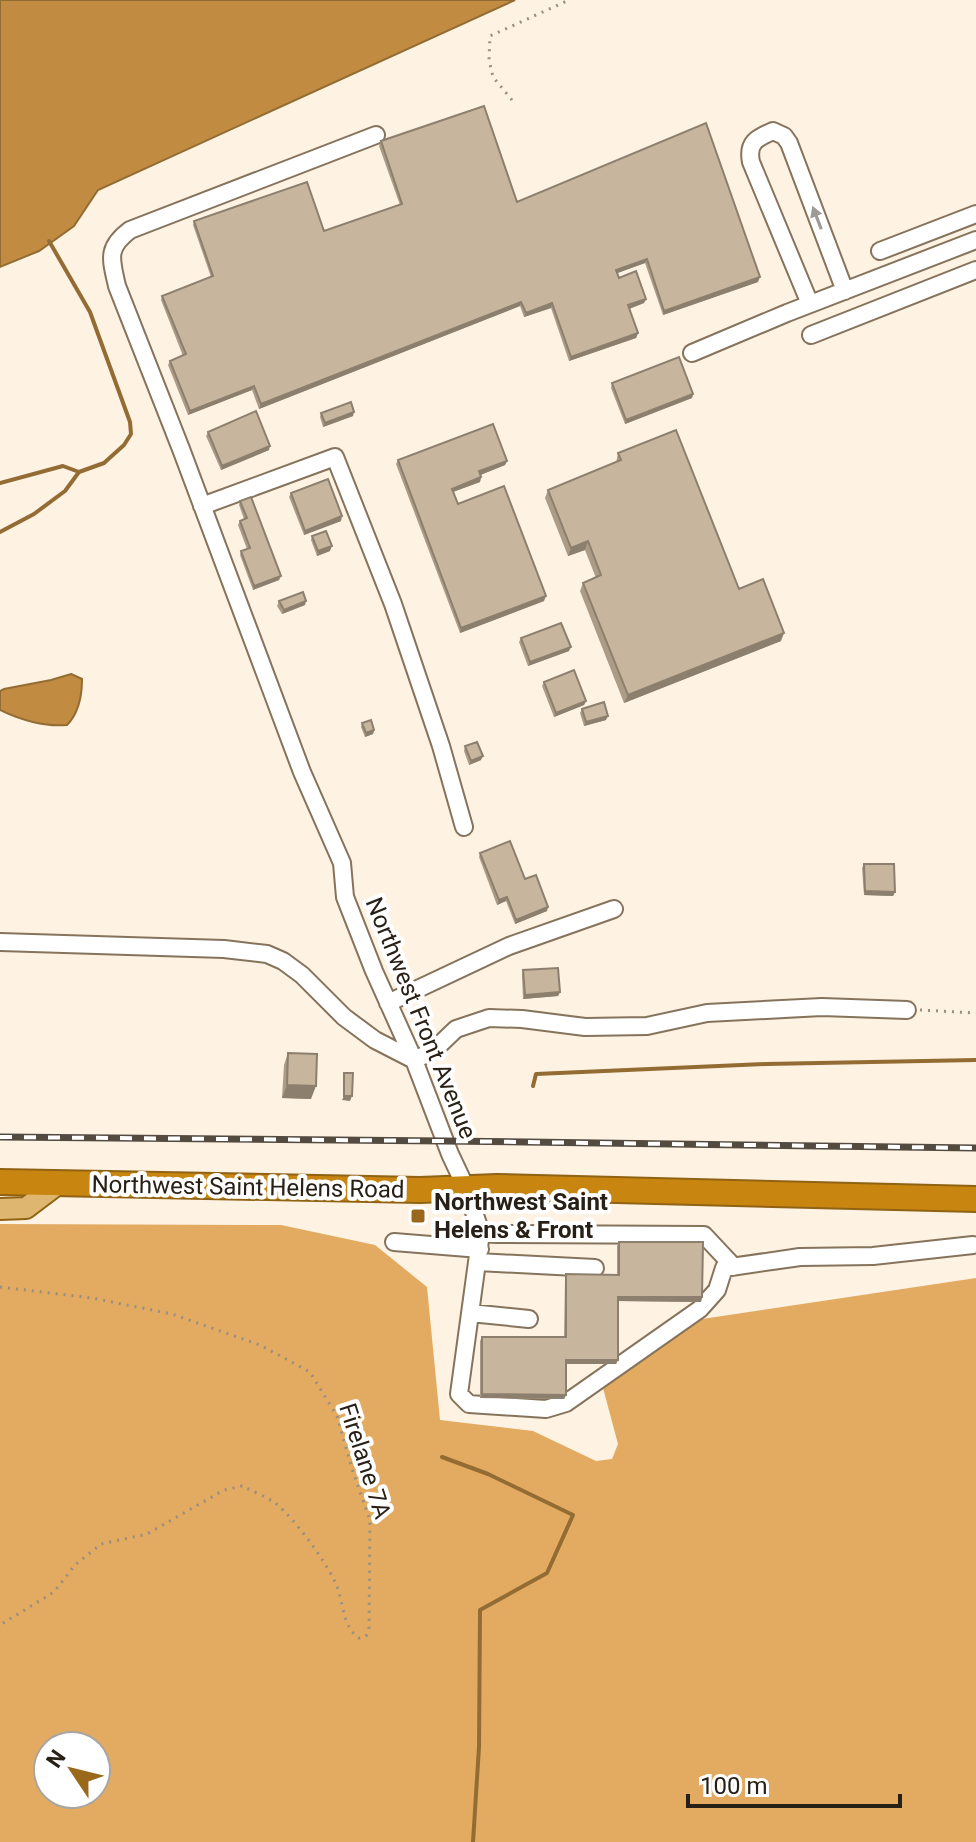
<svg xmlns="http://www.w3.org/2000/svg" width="976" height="1842" viewBox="0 0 976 1842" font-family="Roboto,sans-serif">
  <rect width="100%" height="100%" fill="#fef2e3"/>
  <path fill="#e2ab61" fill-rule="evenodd" d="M0,1224L281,1225L375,1245L427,1287L440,1420L533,1431L596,1461L612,1459L618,1444L603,1388L702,1319L976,1278V1842H0ZM96,1746V1794H48V1746Z"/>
  <path fill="#c18c41" stroke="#936c34" stroke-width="2" d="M0,0H515L98,190L74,226L39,251L0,267Z
    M71,674L82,679C82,697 79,713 67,725C45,727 20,720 0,710V691L4,689L51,680Z"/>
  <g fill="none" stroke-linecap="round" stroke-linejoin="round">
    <path stroke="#936c34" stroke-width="4" d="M0,483L63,466L79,472
      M0,532L34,514L65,491L79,472L104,463L124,445L131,434L130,422L90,312L49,241
      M533,1086L536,1074L766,1064L976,1060
      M442,1457L488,1474L573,1515L547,1573L480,1610L479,1747L473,1842"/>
    <g stroke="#85735c" stroke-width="20">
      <path id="minor" d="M376,135L130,230C106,248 111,259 117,286L181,449L302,772L342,863L345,897L374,971L414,1060L450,1154L466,1188L481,1233L497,1234L704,1235L734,1267
        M880,251L976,214
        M810,304L751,162C747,142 757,138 773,131L784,136L789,143L845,291
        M811,335L976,270
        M692,353L787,313L976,240
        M202,506L335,457L393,604L441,746L464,827
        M0,942L224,949L267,954L283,961L302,975L344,1017L375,1040L414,1060L433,1051L456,1029L489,1018L522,1019L585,1027L647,1026L707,1013L822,1007L907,1010
        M388,1003L509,946L614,909
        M481,1233L459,1394L469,1404L546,1409L566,1403L700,1309L717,1290L724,1268L800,1257L873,1256L973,1245
        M394,1242L480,1249
        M478,1262L595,1268
        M470,1313L529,1319"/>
    </g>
    <g stroke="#906213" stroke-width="24">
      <path id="major" d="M0,1209L26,1208L59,1183"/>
    </g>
    <g stroke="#906213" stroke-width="28">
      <path id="highway" d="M0,1182L420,1190L497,1187L976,1199"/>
    </g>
    <path stroke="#988e82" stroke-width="3" stroke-dasharray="2 6" stroke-linecap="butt" d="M512,100L493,77L489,60L490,36L569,0
      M920,1010L976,1013
      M0,1287L92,1298L172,1314L260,1345L310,1372L337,1416L352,1469L370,1520L369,1630L366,1636L359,1638C341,1626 344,1600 335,1582C324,1559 295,1519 275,1503C265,1496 252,1491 242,1486L224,1490L147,1534L101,1544L75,1565L54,1592L0,1625"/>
    <use href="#minor" stroke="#fff" stroke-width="16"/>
    <use href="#major" stroke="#deb670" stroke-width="20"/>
    <use href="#highway" stroke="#c88611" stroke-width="24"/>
    <g stroke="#534a40" stroke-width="7">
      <path id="rail" d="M0,1137L445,1141L976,1148"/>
    </g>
    <use href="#rail" stroke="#fff" stroke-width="4" stroke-dasharray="12" stroke-linecap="butt"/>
  </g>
  <path fill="#ac9c87" d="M381,141L517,202L758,282L663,315L645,263L617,273L619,278L646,299L644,303L629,309L638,333L636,338L569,361L551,308L524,317L520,306L259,409L252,390L188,415L168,365L170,361L183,356L161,300L162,296L211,277L193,225L194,221L324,231L400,205L379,146Z
    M612,383L693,394L692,398L625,424L611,388Z
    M321,413L353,416L323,427L320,417Z
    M208,432L269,450L221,470L206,436Z
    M618,453L739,589L781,641L624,703L580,591L583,583L596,578L585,550L568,556L545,498L548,490L616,463Z
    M398,460L507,461L505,465L480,475L481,477L480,482L453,492L458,504L544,601L460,633L396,464Z
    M291,493L341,521L304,535L289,497Z
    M240,501L279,580L253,590L240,555L241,551L247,549L238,525L240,521L244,519L239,505Z
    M312,536L330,551L317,556L311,540Z
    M279,601L305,605L282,614L277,606Z
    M521,638L569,651L528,666L519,642Z
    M544,682L586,701L584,705L554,717L542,686Z
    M582,709L606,720L584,726L580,713Z
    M362,723L374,730L373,734L365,737L361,727Z
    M465,746L481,760L469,765L464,751Z
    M480,853L525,879L547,911L515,924L506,901L497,905L479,857Z
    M864,864L895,892L893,896L864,895L862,868Z
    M523,970L560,992L558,996L523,999L522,975Z
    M288,1053L311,1099L282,1098L284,1065Z
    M619,1242L702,1297L701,1302L618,1301V1360L616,1364H566V1395L564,1399L480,1398V1341L482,1337H564L565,1278L566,1274L617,1275V1246Z"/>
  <path fill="#8c7f6e" d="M647,259L645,263L615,274L616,270Z
    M760,277L758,282L663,315L664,311Z
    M646,299L644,303L626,310L628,305Z
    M521,302L520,306L259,409L261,404Z
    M552,303L551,308L524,317L526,313Z
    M638,333L636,338L569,361L571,357Z
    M254,386L252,390L188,415L190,411Z
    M693,394L692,398L625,424L626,420Z
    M354,412L353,416L323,427L325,423Z
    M270,446L269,450L221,470L222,466Z
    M507,461L505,465L478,476L479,471Z
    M481,477L480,482L450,493L452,489Z
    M342,516L341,521L304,535L305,531Z
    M588,541L585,550L568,556L571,548Z
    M332,546L330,551L317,556L318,551Z
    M281,576L279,580L253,590L254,586Z
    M546,596L544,601L460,633L461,628Z
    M306,601L305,605L282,614L284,610Z
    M784,633L781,641L624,703L628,695Z
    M571,647L569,651L528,666L530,662Z
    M586,701L584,705L554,717L556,713Z
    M608,716L606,720L584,726L586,722Z
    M374,730L373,734L365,737L366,733Z
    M483,756L481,760L469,765L471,761Z
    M865,891L895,892L893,896L864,895Z
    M507,897L506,901L497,905L499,900Z
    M548,907L547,911L515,924L516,920Z
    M560,992L558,996L523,999L525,995Z
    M287,1085L316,1086L311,1099L282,1098Z
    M344,1096H352L350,1101L342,1100Z
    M618,1297H702L701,1302L617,1301Z
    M566,1360H618L616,1364H564Z
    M482,1394L566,1395L564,1399L480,1398Z"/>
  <path fill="#c8b59d" stroke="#8c7f6e" stroke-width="2" d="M484,106L517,202L706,123L760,277L664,311L647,259L616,270L619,278L636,271L646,299L628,305L638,333L571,357L552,303L526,313L521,302L261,404L254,386L190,411L170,361L186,354L162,296L213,276L194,221L307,182L324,231L402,204L381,141Z
    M679,357L693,394L626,420L612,383Z
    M351,402L354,412L325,423L321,413Z
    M256,411L270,446L222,466L208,432Z
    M493,424L507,461L479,471L481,477L452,489L458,504L504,486L546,596L461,628L398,460Z
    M676,430L739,589L763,579L784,633L628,695L583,583L601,575L588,541L571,548L548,490L621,460L618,453Z
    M328,479L342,516L305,531L291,493Z
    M251,497L281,576L254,586L241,551L250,548L240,521L247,518L240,501Z
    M326,531L332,546L318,551L312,536Z
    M303,592L306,601L284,610L279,601Z
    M561,623L571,647L530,662L521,638Z
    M574,670L586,701L556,713L544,682Z
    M604,702L608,716L586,722L582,709Z
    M371,720L374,730L366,733L362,723Z
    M477,742L483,756L471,761L465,746Z
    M510,841L525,879L536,875L548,907L516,920L507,897L499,900L480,853Z
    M864,864H894L895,892L865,891Z
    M558,968L560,992L525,995L523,970Z
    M288,1053L317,1054L316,1086L287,1085Z
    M344,1073H353L352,1096H344Z
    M619,1242H703L702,1297H618V1360H566V1395L482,1394V1337H566V1274L619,1275Z"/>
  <defs><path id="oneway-solid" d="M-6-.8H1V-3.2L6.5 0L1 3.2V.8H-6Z" transform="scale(2)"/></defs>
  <use fill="#9e9b97" href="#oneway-solid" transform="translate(817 218) rotate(-111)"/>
  <rect fill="#99681a" stroke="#fff" stroke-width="3" x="410" y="1208" width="16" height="16" rx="4"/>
  <g text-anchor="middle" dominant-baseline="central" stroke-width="8" stroke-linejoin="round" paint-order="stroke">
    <g font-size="24" fill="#282017" stroke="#fff">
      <text transform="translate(421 1018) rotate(68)">Northwest Front Avenue</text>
      <text transform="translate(248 1187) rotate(1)">Northwest Saint Helens Road</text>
      <text transform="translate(365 1461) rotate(72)">Firelane 7A</text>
    </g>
    <g font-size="24" font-weight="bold" fill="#282017" stroke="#fff" text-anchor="start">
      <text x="434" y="1202">Northwest Saint<tspan x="434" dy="28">Helens &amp; Front</tspan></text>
    </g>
  </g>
  <g transform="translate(72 1770) rotate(305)"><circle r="38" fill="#ffffff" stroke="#a9a6a2" stroke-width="2"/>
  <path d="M0-6L14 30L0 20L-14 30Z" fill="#99681a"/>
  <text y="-12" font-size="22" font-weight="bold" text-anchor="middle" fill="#282017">N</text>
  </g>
  <path d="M688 1794v12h212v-12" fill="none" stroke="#282017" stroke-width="4"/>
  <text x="700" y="1794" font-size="24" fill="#282017" stroke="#ffffff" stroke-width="6" paint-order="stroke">100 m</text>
</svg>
